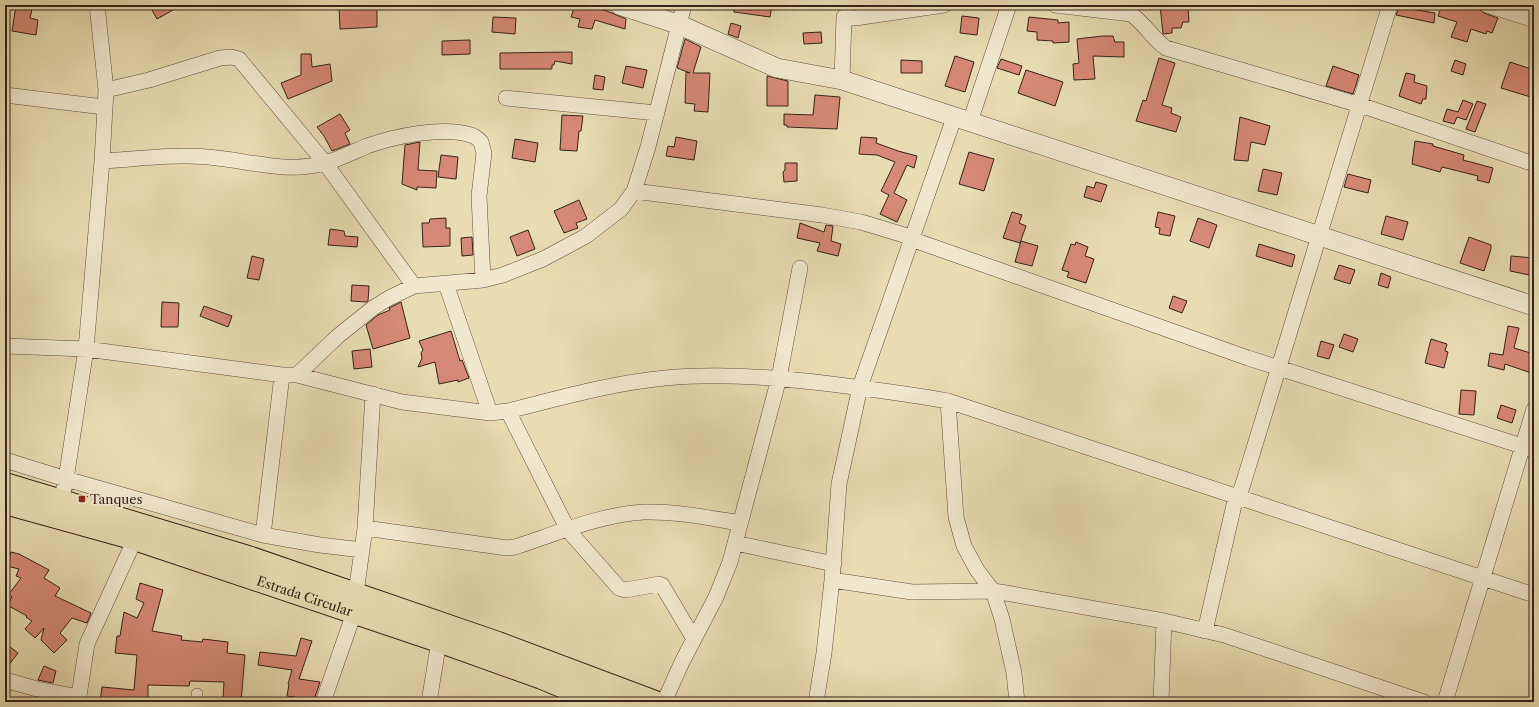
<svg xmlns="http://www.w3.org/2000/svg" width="1539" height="707" viewBox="0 0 1539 707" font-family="'Libre Caslon Text',serif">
  <rect width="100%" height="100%" fill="#e8dcb2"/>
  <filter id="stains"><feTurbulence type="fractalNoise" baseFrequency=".005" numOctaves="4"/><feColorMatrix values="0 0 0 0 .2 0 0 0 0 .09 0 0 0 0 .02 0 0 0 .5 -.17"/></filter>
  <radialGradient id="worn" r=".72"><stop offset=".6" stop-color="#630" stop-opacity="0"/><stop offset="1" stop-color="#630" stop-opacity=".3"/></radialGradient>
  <path fill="#d68976" stroke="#372219" d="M16,5H33L30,18L38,20L36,35L12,31Z
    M149,5H182L157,19Z
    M346,5H377V27L340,29L339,6H346Z
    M575,5H585L607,11L626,19L625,29L595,20L592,29L578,27L580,19L571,17Z
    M734,5H772L770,17L734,12Z
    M1160,5H1178V8L1188,7L1189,22H1183L1181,28H1172V33L1163,34Z
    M1442,5H1455L1454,7H1478L1484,13L1498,18L1492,33L1487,31L1486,34L1471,29L1467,42L1451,37L1457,22L1438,16Z
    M1399,7L1435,13L1434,23L1396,15Z
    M962,16L979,18L977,35L960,33Z
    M493,17L516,18L515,34L492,32Z
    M1029,17L1058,20V23L1069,22V42L1053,43V41L1037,40V32L1027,31Z
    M731,23L741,26L738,38L728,34Z
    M821,32L822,43L804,44L803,33Z
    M1103,36H1113L1115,42H1124V57L1093,56L1095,79L1074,80L1073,64L1079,63L1077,39Z
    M685,39L701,47L693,73H710L708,112L694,111L695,104L685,103L686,72L690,73L677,68Z
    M470,40V54L442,55V41Z
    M572,52V64L555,61L554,65H552V69H500V53Z
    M301,54H311L312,67L330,64L332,81L288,99L281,83L301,75Z
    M955,56L974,62L965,92L945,86Z
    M1159,58L1175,63L1162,105L1172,108L1171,113L1181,117L1176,132L1136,121L1143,100L1146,101Z
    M1001,59L1022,66L1019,75L997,68Z
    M901,60L922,61V73H901Z
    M1455,60L1466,64L1463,75L1451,71Z
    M1510,62L1534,70V98L1501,88Z
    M626,66L647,70L643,88L622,83Z
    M1333,66L1359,75L1353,94L1326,86Z
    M1026,70L1063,82L1055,106L1018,93Z
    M1406,73L1415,75L1414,82L1427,86L1426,99H1423L1421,104L1399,96Z
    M595,75L605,77L603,90L593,89Z
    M767,76L788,81V106H767Z
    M815,95L840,97L837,129L787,127V125H784V114L813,115Z
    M1463,100L1473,104L1466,120L1457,117L1454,124L1443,121L1447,109L1458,112Z
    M1477,101L1486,104L1475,132L1466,129Z
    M340,114L350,130L345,133L350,144L332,151L324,136L317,127Z
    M562,115L583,116L581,131H579L577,151L560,150Z
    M1240,117L1270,126L1265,145L1251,142L1248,161L1234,160Z
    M676,137L697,141L694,160L666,156L668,146L674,147Z
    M861,137L877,138L876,143L898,151L917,156L914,168L907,165L894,193L907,200L897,222L880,214L889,195L881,191L895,162L877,155L859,154Z
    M515,139L538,143L535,162L512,158Z
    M1415,141L1433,144V146L1464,155L1463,160L1493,168L1489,183L1477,180L1478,176L1442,167L1440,172L1412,164Z
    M420,142L418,170L437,171L436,188L417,187V190L402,184L405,145Z
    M969,152L994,159L984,191L959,184Z
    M441,155L458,157L456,179L438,177Z
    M785,163H797V181L784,182L783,172L785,170Z
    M1263,169L1282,173L1277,195L1258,191Z
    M1348,174L1371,180L1368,193L1344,187Z
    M1096,182L1107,185L1101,202L1084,197L1087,186L1094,188Z
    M579,200L587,219L576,223L578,228L564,233L554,211Z
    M1012,212L1022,215L1019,223L1026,226L1020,243L1003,238Z
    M1158,212L1175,216L1170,236L1159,234L1160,228L1155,227Z
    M1386,216L1408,222L1403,240L1381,234Z
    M446,218V228H450V246L423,247L422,223H429L430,219Z
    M1198,218L1217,225L1209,248L1190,241Z
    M800,223L824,232L826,225L833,226L831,241L841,244L838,256L817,251L820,243L797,238Z
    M330,229L344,231L345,236L358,237L357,247L328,245Z
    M528,230L535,249L517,256L510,237Z
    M472,237L473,255L462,256L461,238Z
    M1469,237L1491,245V249L1484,271L1460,263Z
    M1021,241L1038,246L1032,266L1015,262Z
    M1076,242L1088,247L1085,256L1094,259L1086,283L1067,277L1069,272L1062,270L1071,244L1075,245Z
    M1259,244L1295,255L1292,267L1256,256Z
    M252,256L264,259L259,280L247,278Z
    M1511,256L1534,258V276L1510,271Z
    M1339,265L1355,270L1350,284L1334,279Z
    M1381,273L1391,277L1388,288L1378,285Z
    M352,285L369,286L368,301L366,302L351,301Z
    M1173,296L1187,301L1182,313L1169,308Z
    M162,302L179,303L178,327H161Z
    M401,302L410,338L373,349L366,325L378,315L390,310L389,308Z
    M204,306L232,316L228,327L200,316Z
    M1508,326L1519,328L1514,348L1534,354V374L1505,364L1504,370L1488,366L1490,353L1503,355Z
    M451,331L460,361L462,360L469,378L458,382V380L439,384L435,362L418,367L422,358L421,353L423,350L419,341Z
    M1344,334L1358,339L1353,352L1339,347Z
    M1431,339L1447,344L1445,351L1448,352L1444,368L1425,363Z
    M1321,341L1334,345L1329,359L1317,356Z
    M370,349L372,367L354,369L352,351Z
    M1461,390L1476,391L1474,415L1459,414Z
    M1501,405L1516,410L1512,423L1497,418Z
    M11,552L19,554L49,570L44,578L60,588L55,596L91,613L87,623L72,618L60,633L67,640L54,653L41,640L44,628L37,636L35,638L25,629L32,621L26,617L27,616L7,605L12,597L9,594L21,578L16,576L19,569L7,566Z
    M140,583L163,590L152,631L182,636L181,640L202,642L203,639L228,642L227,653L245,655L241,702H228L223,700L224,682L190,681L189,686L148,685V702H100L102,687L134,690L137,655L115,653L117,636H120L124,612L137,618L144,603L136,599Z
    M301,638L312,641L299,679L320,682L314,700L287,696L289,684H288L292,670L258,665L260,652L296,656Z
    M5,643L18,653L5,670Z
    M44,666L56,671L53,683L38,680Z"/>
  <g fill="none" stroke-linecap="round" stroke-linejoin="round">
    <g stroke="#63503f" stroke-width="12">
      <path id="pedestrian" d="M197,694V702"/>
    </g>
    <g stroke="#63503f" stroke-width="16">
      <path id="minor" d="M1055,5L1131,14C1145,24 1152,38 1166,48L1360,105L1534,164
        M1487,5L1534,20
        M842,80L844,17L855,18L944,5
        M106,90L149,80L220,58L231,57L239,59L325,163L414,286
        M5,95L104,107
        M506,98L657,113
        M970,122L1009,5
        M102,161C137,159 172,154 208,157C247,160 285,174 325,163C339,159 353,152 367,146C396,136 442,126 471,135C475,136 478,139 481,142L484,153L479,196L483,280
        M634,191L822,215L861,222L904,235L911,239L1248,358L1534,450
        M446,284L490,413
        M5,346L86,349L282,375H297L402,402L490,413L508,411C560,398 612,383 665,378C720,373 776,377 831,384C870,389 909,394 948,401L1534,595
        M297,375L338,336L373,308L389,298L414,286L483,280L503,275L543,259L586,236L621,209L634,191L648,147L684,5
        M948,401L956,517L964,546L977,570L993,591L1002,619L1014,673L1017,702
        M508,411L568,530L619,588L626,590L659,584L662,585L694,639
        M5,460L66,479L263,535L320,545L362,550
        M1239,497L1390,5
        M61,501L66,479L86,349L102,161L106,90L97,5
        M365,528L507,548L515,547C555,534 602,514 644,512C676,511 709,518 740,523
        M263,535L282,375
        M735,543L834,564
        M832,580L912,592L993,591L1006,593L1164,621L1224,635L1424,702
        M356,593L365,528L373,394
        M1205,631L1236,496
        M5,680L37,689L79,697
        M78,702L87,644L135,539
        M323,702L354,613
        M429,702L439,641
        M664,702L682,662L716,597L730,562L779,378L800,268
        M816,702L824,653L832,580L839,484L860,387L954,118
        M1161,702L1164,621
        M1445,702L1534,409"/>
    </g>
    <g stroke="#63503f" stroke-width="20">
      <path id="tertiary" d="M619,5L680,25L777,68L842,80L1534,306"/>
    </g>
    <g stroke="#372219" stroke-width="24">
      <g id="primary">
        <path d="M5,484L248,557L498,643L655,702"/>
        <path id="s1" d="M5,503L135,539L439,641L542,678L600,702"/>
      </g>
    </g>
    <use href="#pedestrian" stroke="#f0e8cd" stroke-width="11"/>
    <use href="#minor" stroke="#f0e8cd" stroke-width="15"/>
    <use href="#tertiary" stroke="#f0e8cd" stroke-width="19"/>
    <use href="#primary" stroke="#e8dcb2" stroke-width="22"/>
  </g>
  <rect fill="#8f2418" stroke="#f0e8cd" stroke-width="1.5" x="78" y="495" width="8" height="8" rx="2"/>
  <g text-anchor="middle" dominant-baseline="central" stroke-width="4" stroke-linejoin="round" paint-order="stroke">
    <g font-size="13" fill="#372219" stroke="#f0e8cd" text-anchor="start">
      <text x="90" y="499">Tanques</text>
    </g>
    <g font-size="13" fill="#372219" stroke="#f0e8cd">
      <text stroke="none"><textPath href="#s1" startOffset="314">Estrada Circular</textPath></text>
    </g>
  </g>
  <rect width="1539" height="707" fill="none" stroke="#e8dcb2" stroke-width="20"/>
  <rect x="6" y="6" width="1527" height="695" fill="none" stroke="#372219" stroke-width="2"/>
  <rect x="10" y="10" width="1519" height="687" fill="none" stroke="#372219"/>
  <rect width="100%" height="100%" filter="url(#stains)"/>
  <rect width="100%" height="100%" fill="url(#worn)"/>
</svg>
